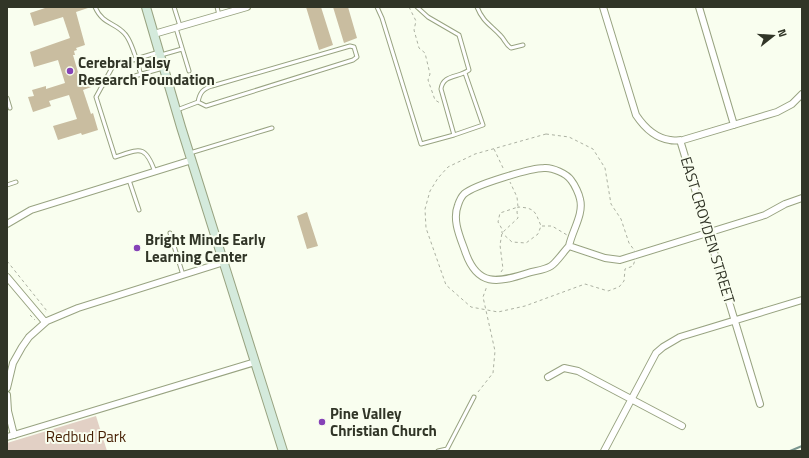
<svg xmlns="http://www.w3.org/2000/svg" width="809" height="458" viewBox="0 0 809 458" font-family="'Titillium Web',sans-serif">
  <rect width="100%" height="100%" fill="#f9feef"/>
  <path fill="#e2d0c5" d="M96,416L107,451H7V443Z"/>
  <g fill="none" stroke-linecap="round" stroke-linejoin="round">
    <path stroke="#7a968f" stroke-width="2" d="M790,451L802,446"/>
  </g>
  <path fill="#c9bda0" d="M48,7H88V8L76,12L85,45L76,48L77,50L74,51L75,55H73L80,79L91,76L94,86L83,90L91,114L93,113L98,130L82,135L81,133L58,140L53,126L77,119L69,95L49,101L51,106L33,112L28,97L34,96L32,90L46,86V89L65,83L58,60L34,67L30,52L70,38L63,17L34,26L30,13Z
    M306,7H321L333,45L319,50Z
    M333,7H348L357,38L344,43Z
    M307,212L318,246L307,249L297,216Z"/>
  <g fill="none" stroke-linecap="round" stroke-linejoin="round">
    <g stroke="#98a381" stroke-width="5">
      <path id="service" d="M95,7C103,25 115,22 125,34C133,43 137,63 141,75
        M174,7L180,26
        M217,7L219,15
        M377,7L382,18L421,144L454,135L441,89C443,74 459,78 469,70L459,35L428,17L417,7
        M477,7C483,22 491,25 501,36C505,40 505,44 511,48L523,45
        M176,28L189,71
        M161,55L182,49
        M103,85L163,68
        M7,98L10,108
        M177,110L198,102C200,92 203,89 212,86L350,46L354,47L357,57L353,60L206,106L198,102
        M454,135L483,125L465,73
        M190,153L272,128
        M155,172C145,144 140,149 115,157L96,97L113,66L159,52
        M129,180L139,210
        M7,185L16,182
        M170,233L183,275
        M438,451L447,449L474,397"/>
    </g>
    <g stroke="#98a381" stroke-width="8">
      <path id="minor" d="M603,7L636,115C644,127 655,138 670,140C674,141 679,140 683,140L777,112L792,104L802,94
        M699,7L734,125
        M154,34L247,7
        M680,140L760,404
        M7,224L31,210L192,160
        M569,246C564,251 557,262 551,266C545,270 534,271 528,273C497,283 477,287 465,251C460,237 452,220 458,205C459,202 462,196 464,194C474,185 531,168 544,168C552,167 567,174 571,180C575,185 579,194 580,199C584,214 572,231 569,246L605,258L620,260L765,215L785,204L802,198
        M7,277L45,322
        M548,377L564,368L578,371L682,426
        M7,388L13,363L22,347L29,337L47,321L78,308L224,262
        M7,395L8,411L14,435
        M7,437L255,362
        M604,451L656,353L663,347L680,337L802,300"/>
    </g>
    <g stroke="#98a381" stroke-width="10">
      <path id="secondary" d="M146,7L181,127L283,451"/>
    </g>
    <path stroke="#acb1a2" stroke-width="1" stroke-dasharray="3 3" stroke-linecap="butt" d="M409,7L416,21L414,30L419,48L425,53L430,74L428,80L435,100L440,103
      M546,134L569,137L593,149L605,168L611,204L621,219L629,243L637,254L633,266L625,269L624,281L619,287L608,291L585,284L525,306L498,312L471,307L446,285L426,228L425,209L430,191L438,178L448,167L475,154Z
      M494,149L504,170
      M542,226H552L567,235
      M7,261L47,311L45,312
      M501,272L503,269L500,245L502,233L518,218L517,212L518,207C535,208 535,211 541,226L538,234L526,243L512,242L502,233V229L498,222L500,213L518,207L517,197L510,182
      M30,315L35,320
      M478,392L493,373L495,351L483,297L487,286"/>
    <use href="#service" stroke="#fff" stroke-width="3"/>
    <use href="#minor" stroke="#fff" stroke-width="6"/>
    <use href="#secondary" stroke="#d4eadc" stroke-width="8"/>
  </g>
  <g fill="#8542b7" stroke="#f9feef" stroke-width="1.5">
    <circle cx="70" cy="71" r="4"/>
    <circle cx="137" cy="248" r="4"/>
    <circle cx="322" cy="422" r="4"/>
  </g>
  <g text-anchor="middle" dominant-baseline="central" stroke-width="4" stroke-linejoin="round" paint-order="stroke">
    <g font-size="15" font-weight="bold" fill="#313527" stroke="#f9feef" text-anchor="start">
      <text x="78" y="62">Cerebral Palsy<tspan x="78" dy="17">Research Foundation</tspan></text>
      <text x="145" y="239">Bright Minds Early<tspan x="145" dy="17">Learning Center</tspan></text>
      <text x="330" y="413">Pine Valley<tspan x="330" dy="17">Christian Church</tspan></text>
    </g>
    <g font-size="15" fill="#313527" stroke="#f9feef">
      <text transform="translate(708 230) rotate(73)">EAST CROYDEN STREET</text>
    </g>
    <g font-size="15" fill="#461f03" stroke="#f9feef">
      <text x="86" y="436">Redbud Park</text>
    </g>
  </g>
  <rect width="809" height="458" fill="none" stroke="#313527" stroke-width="16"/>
  <g transform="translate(773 36) rotate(73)" stroke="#f9feef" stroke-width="3" paint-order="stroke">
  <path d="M0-3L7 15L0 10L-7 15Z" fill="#313527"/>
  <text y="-6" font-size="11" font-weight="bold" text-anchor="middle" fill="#313527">N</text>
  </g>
</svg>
